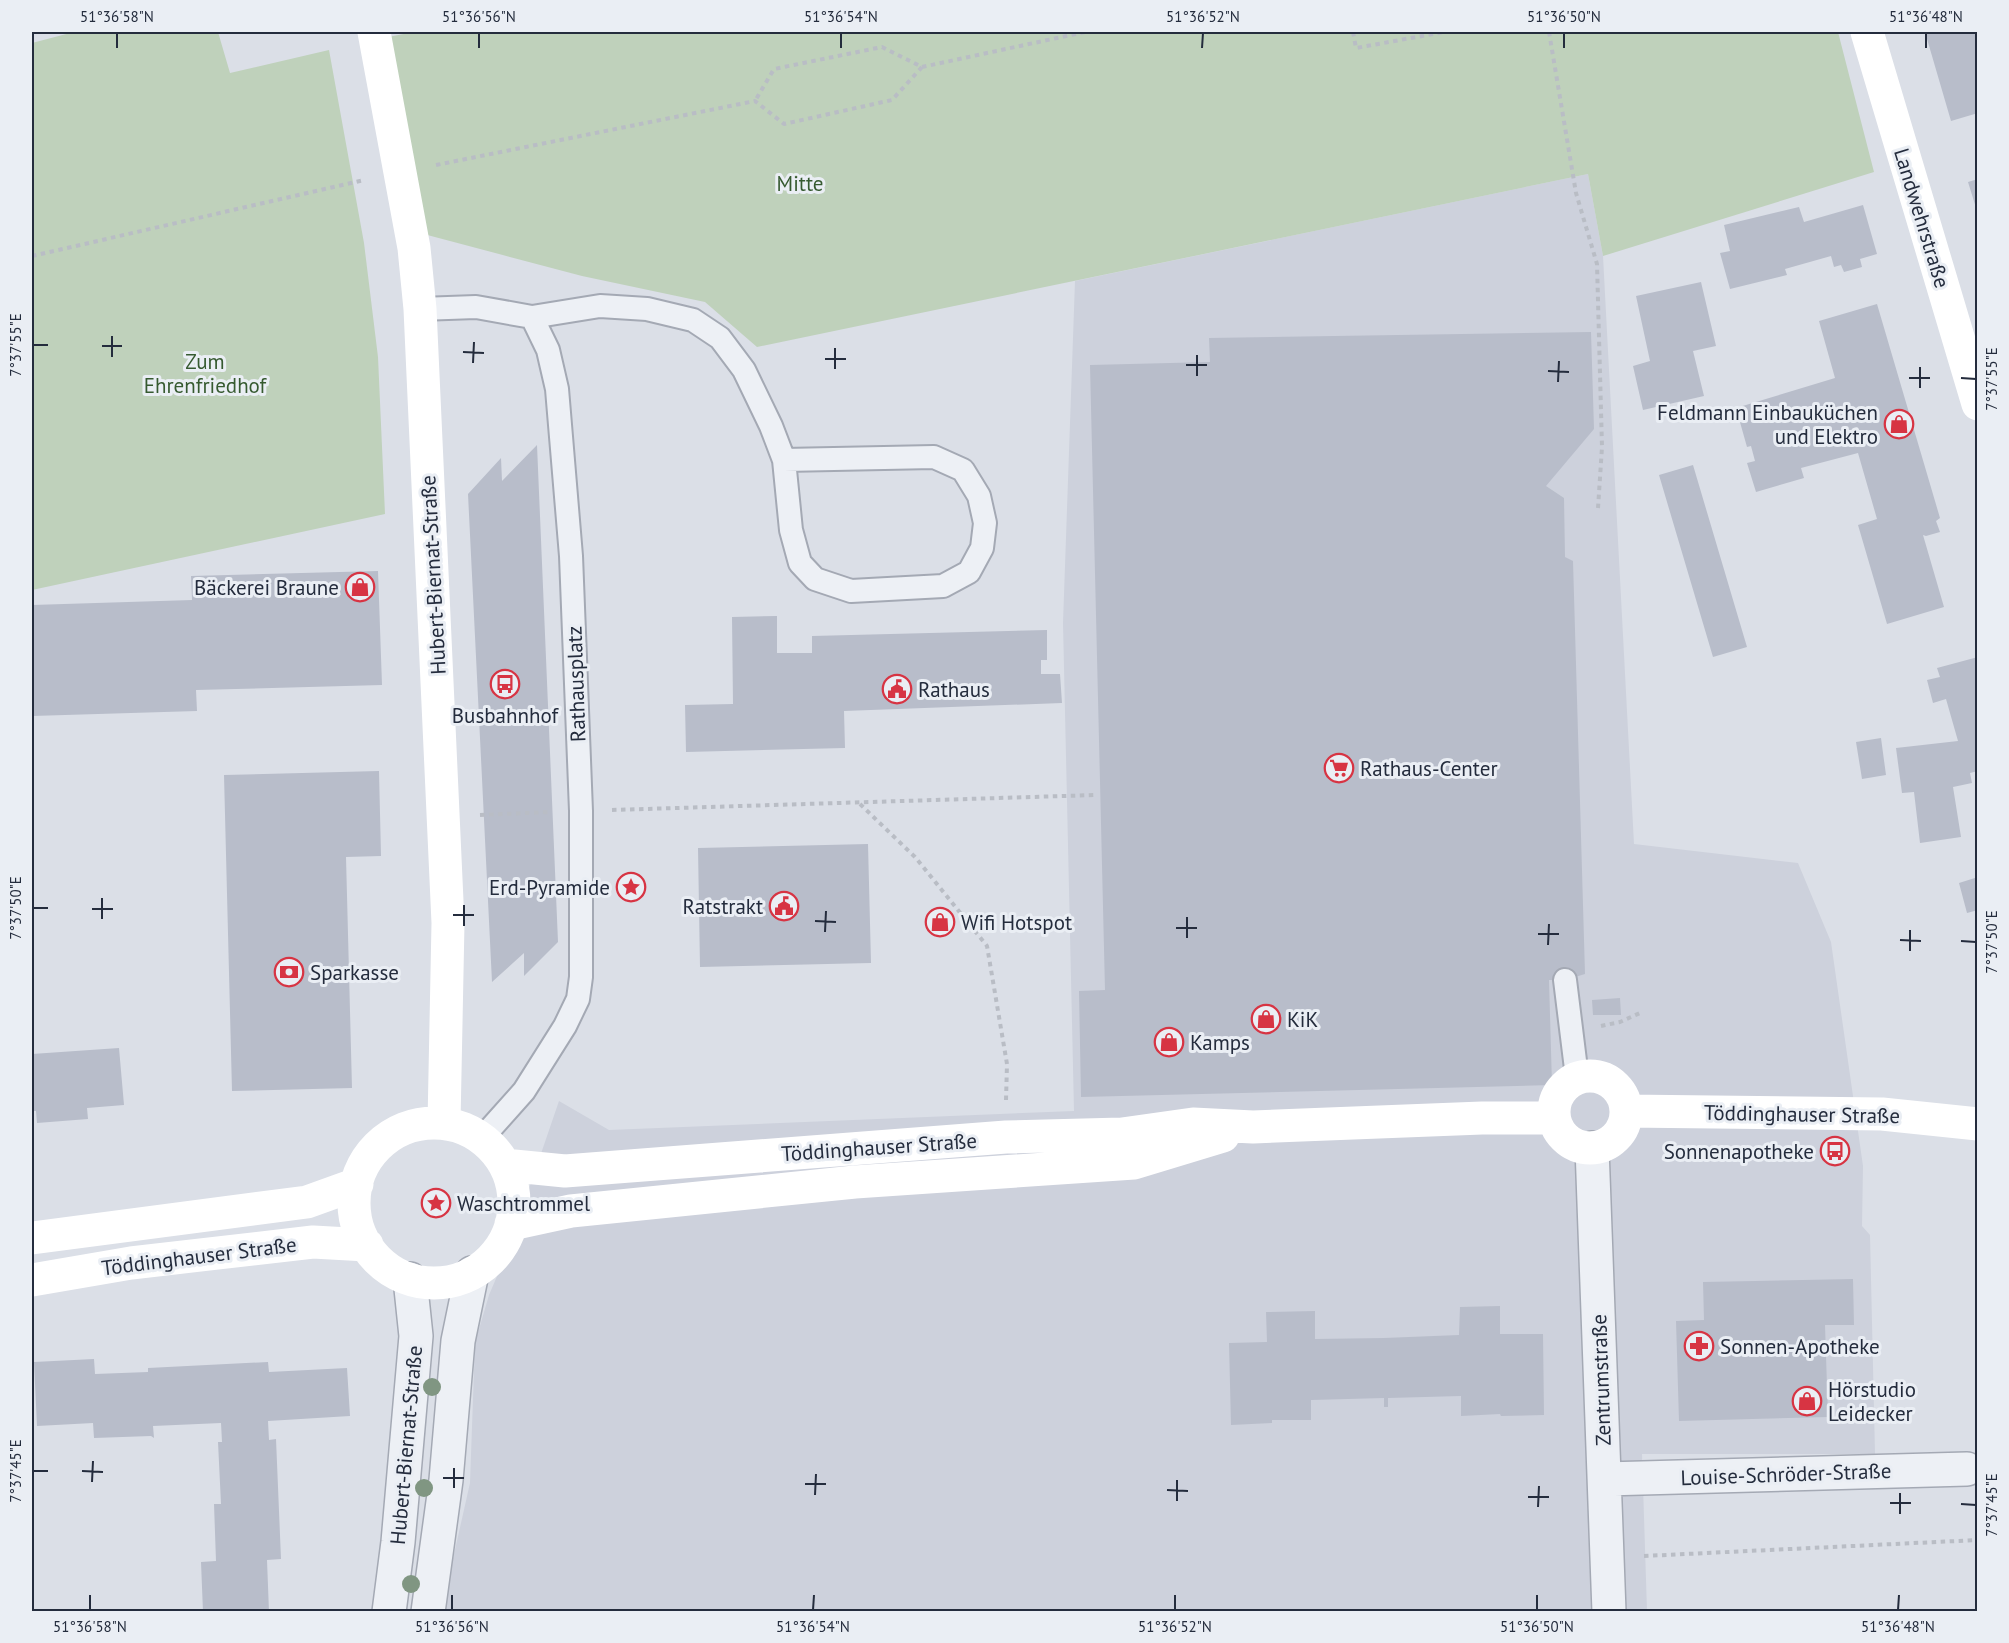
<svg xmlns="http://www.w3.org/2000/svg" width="2009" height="1643" viewBox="0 0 2009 1643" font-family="'PT Sans',sans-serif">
  <rect width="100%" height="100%" fill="#dbdfe7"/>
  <path fill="#cdd1dc" d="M1588,174L1603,256L1634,844L1798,863L1831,942L1863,1166L1862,1226L1870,1235L1875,1454H1642L1647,1611L441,1612L470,1483L475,1343L489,1295L507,1253L559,1101L609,1130L1074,1111L1063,623L1075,281Z"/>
  <path fill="#bfd1bb" d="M74,32H218L230,73L329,50L364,243L378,357L385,514L32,590V43Z
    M414,32H1838L1874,172L1603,256L1588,174L757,347L705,302L582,276L416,232L388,37Z"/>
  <path fill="#b8bdca" d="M1925,32H1978V113L1951,121Z
    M1978,179V211H1977L1968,182Z
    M1863,205L1877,254L1860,259L1862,267L1844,272L1841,265L1834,267L1831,256L1785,269L1787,275L1730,289L1720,253L1730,251L1724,225L1799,207L1804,222Z
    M1701,282L1716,346L1693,351L1704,396L1643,410L1633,366L1650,361L1636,296Z
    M1877,304L1940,518L1936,521L1940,532L1926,536L1923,535L1944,607L1887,624L1858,525L1877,519L1858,453L1801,468L1804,478L1756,492L1747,463L1755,461L1751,446L1747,447L1736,408L1835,378L1819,321Z
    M1591,332L1594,429L1546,486L1564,498L1565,557L1573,561L1585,974L1565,980H1549L1552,1085L1081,1097L1079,991L1105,990L1090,365L1210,362L1209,338Z
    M537,445L558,942L524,976V953L492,982L468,494L501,458L502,481Z
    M1693,465L1747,647L1713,657L1659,475Z
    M378,571L382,685L196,690L197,711L32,716V605L192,600L191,576Z
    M777,616V653H812V636L1047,630V660H1041V674H1060L1062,703L844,711L845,748L686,752L685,705L733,704L732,617Z
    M1978,657V771L1970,773L1972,783L1953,787L1961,837L1920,843L1914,792L1902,793L1896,748L1958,741L1946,699L1933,703L1927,680L1940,677L1937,668Z
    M1881,738L1886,775L1862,779L1856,742Z
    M379,771L381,856L346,857L352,1088L232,1091L224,775Z
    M868,844L871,963L700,967L698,848Z
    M1978,877V910L1967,913L1959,883Z
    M1620,998L1621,1015H1593L1592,1000Z
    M119,1048L124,1105L87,1108L88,1119L37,1123L36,1111H32V1054Z
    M1853,1279L1854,1325H1825L1828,1417L1679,1421L1676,1321L1704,1320L1703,1282Z
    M1500,1306V1334H1543L1544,1415L1501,1416L1500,1414L1461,1416V1396L1388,1398V1407H1384V1398L1311,1400V1420H1272V1423L1231,1425L1229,1343L1267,1342L1266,1312L1315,1311V1339L1384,1338L1459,1335L1460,1307Z
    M94,1359L95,1374L148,1372V1368L268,1362L269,1372L347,1368L350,1416L268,1421L269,1440L276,1439L281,1559L267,1560L269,1612H203L201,1562L216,1561L214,1504H221L218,1442H222L221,1423L153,1426L154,1438L151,1436L94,1438L93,1423L37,1426L34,1362Z"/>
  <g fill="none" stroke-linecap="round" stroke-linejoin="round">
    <g stroke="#a4a9b4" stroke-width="26">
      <path id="lane" d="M420,309L476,307L532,317L600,306L647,309L693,320L720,338L744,370L771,426L784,460L791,530L800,563L815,579L851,591L943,586L969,572L982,548L985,523L979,496L963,470L934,457L784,460
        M1565,980L1577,1077
        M482,1138L524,1091L565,1026L578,999L581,977V811L571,556L557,389L548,350L532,317"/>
    </g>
    <g stroke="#a4a9b4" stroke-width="36">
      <path id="street" d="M1592,1148L1609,1612
        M1605,1479L1967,1469
        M389,1612L398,1542L416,1336L410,1279
        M428,1612L446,1480L458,1341L472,1273"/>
    </g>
    <path stroke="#b9bdc5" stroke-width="4" stroke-dasharray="4.5 4.5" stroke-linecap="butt" d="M1353,32L1356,48L1444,32
      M1549,32L1576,193L1597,264L1602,447L1598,508
      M922,67L1085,32
      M436,165L755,101L784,124L892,100L922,67L882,47L774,69L755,101
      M32,256L364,180
      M860,804L915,857L987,946L1007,1064L1006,1100
      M612,810L1096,795
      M480,815L551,812
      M1601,1026L1620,1022L1640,1013
      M1644,1556L1978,1540"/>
    <use href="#lane" stroke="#edf0f5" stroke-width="22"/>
    <use href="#street" stroke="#edf0f5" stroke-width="33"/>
    <path stroke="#fff" stroke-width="33" d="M374,32L414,248L420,309L448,923L444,1123
      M1867,32L1978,404
      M1554 1112a36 36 0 1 1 72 0a36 36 0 1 1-72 0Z
      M1626,1111L1882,1114L1978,1124
      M354 1203a80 80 0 1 1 160 0a80 80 0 1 1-160 0Z
      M505,1165L565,1171L1006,1137L1122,1134L1193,1124L1253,1127L1482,1118H1554
      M511,1224L571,1211L855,1182L1134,1163L1223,1136
      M32,1238L307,1202L357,1184
      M32,1280L131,1263L313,1242L367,1245"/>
  </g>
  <g fill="#809682">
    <circle cx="432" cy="1387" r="9"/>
    <circle cx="424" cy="1488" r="9"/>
    <circle cx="411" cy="1584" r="9"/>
  </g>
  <path fill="none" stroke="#242c3d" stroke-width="2" d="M117,48V33M479,48V33M841,48V33M1202,48L1203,33M1564,48V33M1926,48V33M33,345H48M102,346H122M463,352L484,353M112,357V336M825,359H846M473,363L474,342M1186,365H1207M835,369V348M1548,371L1569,372M1197,376V355M1909,378H1930M1961,378L1976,379M1558,382L1559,361M1920,388V367M33,908H48M92,909H113M453,915H474M102,919V898M815,921L836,922M464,926V905M1176,928H1197M825,932L826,911M1538,934H1559M1187,938V917M1900,940L1921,941M1961,941L1976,942M1548,945L1549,924M1910,951V930M33,1471H48M82,1471L103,1472M443,1478H464M92,1482L93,1461M805,1484H826M454,1488V1468M1167,1490L1188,1491M815,1495L816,1474M1528,1497H1549M1177,1501V1480M1890,1503H1911M1961,1504L1976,1505M1538,1507L1539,1486M1900,1514V1493M90,1610V1595M452,1610V1595M813,1610L814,1595M1175,1610V1595M1537,1610V1595M1898,1610L1899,1595"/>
  <defs>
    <g id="shop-ring" transform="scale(1.5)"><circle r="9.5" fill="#eaeef4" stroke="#d73443" stroke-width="1.5"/><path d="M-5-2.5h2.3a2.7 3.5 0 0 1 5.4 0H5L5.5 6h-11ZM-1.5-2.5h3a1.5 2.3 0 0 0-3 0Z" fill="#d73443"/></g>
    <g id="bus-ring" transform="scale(1.5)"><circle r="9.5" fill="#eaeef4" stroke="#d73443" stroke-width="1.5"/><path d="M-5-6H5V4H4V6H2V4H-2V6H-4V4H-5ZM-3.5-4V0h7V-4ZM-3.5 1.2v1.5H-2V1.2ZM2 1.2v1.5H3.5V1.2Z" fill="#d73443"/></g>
    <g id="civic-ring" transform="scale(1.5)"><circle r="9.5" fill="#eaeef4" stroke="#d73443" stroke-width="1.5"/><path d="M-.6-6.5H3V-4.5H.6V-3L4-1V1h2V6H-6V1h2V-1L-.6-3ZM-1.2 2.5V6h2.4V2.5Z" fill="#d73443"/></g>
    <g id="supermarket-ring" transform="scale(1.5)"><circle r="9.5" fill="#eaeef4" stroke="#d73443" stroke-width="1.5"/><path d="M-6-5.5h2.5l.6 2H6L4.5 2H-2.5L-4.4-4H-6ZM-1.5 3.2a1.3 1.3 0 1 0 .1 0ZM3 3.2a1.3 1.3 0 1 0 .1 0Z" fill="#d73443"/></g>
    <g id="sight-ring" transform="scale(1.5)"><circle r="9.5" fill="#eaeef4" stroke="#d73443" stroke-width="1.5"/><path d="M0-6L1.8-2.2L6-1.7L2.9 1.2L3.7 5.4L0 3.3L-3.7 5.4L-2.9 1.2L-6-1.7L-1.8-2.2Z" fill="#d73443"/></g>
    <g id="bank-ring" transform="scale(1.5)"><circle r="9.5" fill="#eaeef4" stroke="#d73443" stroke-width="1.5"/><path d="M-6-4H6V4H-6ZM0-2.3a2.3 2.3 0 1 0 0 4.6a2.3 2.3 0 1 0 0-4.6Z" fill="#d73443"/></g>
    <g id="pharmacy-ring" transform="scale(1.5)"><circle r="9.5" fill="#eaeef4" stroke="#d73443" stroke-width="1.5"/><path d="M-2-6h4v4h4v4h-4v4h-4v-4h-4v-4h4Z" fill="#d73443"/></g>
  </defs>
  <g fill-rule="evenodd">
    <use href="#shop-ring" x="1899" y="424"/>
    <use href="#shop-ring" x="360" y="587"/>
    <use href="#bus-ring" x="505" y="684"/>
    <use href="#civic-ring" x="897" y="689"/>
    <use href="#supermarket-ring" x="1339" y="768"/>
    <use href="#sight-ring" x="631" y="887"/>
    <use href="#civic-ring" x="784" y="906"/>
    <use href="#shop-ring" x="940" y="922"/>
    <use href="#bank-ring" x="289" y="972"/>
    <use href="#shop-ring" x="1266" y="1019"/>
    <use href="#shop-ring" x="1169" y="1042"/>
    <use href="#bus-ring" x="1835" y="1151"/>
    <use href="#sight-ring" x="436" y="1203"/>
    <use href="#pharmacy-ring" x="1699" y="1346"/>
    <use href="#shop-ring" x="1807" y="1401"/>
  </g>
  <g text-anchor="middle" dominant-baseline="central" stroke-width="6" stroke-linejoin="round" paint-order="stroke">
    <g font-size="21" fill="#365a30" stroke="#eaeef4">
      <text x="800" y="183">Mitte</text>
      <text x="205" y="361">Zum<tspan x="205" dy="24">Ehrenfriedhof</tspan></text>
    </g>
    <g font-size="21" fill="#242c3d" stroke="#eaeef4">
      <text transform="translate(1922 218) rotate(73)">Landwehrstraße</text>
      <text transform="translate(433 575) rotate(-93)">Hubert-Biernat-Straße</text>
      <text transform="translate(576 684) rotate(-92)">Rathausplatz</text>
      <text transform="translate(1802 1114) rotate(1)">Töddinghauser Straße</text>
      <text transform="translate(879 1147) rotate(-4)">Töddinghauser Straße</text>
      <text transform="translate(199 1256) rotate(-7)">Töddinghauser Straße</text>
      <text transform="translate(1601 1380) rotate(-92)">Zentrumstraße</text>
      <text transform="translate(406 1445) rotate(-85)">Hubert-Biernat-Straße</text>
      <text transform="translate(1786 1474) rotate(-2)">Louise-Schröder-Straße</text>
    </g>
    <g font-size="21" fill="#242c3d" stroke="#eaeef4" text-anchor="start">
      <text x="1878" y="412" text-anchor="end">Feldmann Einbauküchen<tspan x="1878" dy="24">und Elektro</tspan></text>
      <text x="339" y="587" text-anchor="end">Bäckerei Braune</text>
      <text x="918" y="689">Rathaus</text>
      <text x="505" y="715" text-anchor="middle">Busbahnhof</text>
      <text x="1360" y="768">Rathaus-Center</text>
      <text x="610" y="887" text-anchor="end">Erd-Pyramide</text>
      <text x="763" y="906" text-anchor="end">Ratstrakt</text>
      <text x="961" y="922">Wifi Hotspot</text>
      <text x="310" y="972">Sparkasse</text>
      <text x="1287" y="1019">KiK</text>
      <text x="1190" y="1042">Kamps</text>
      <text x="1814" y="1151" text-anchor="end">Sonnenapotheke</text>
      <text x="457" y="1203">Waschtrommel</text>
      <text x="1720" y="1346">Sonnen-Apotheke</text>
      <text x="1828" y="1389">Hörstudio<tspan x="1828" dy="24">Leidecker</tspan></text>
    </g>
  </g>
  <rect width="2009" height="1643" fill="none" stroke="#eaeef4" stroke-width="66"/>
  <rect x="33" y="33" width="1943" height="1577" fill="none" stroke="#242c3d" stroke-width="2"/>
  <g font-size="15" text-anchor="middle" fill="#242c3d">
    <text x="117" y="22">51°36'58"N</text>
    <text x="479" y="22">51°36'56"N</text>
    <text x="841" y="22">51°36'54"N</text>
    <text x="1203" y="22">51°36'52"N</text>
    <text x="1564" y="22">51°36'50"N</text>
    <text x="1926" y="22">51°36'48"N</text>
    <text transform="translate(16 345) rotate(-90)" y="5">7°37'55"E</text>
    <text transform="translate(1992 379) rotate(-90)" y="5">7°37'55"E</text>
    <text transform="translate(16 908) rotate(-90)" y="5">7°37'50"E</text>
    <text transform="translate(1992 942) rotate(-90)" y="5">7°37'50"E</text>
    <text transform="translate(16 1471) rotate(-90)" y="5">7°37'45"E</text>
    <text transform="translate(1992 1505) rotate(-90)" y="5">7°37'45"E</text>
    <text x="90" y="1632">51°36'58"N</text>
    <text x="452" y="1632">51°36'56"N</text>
    <text x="813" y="1632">51°36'54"N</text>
    <text x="1175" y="1632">51°36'52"N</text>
    <text x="1537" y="1632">51°36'50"N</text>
    <text x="1898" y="1632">51°36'48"N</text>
  </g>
</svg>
